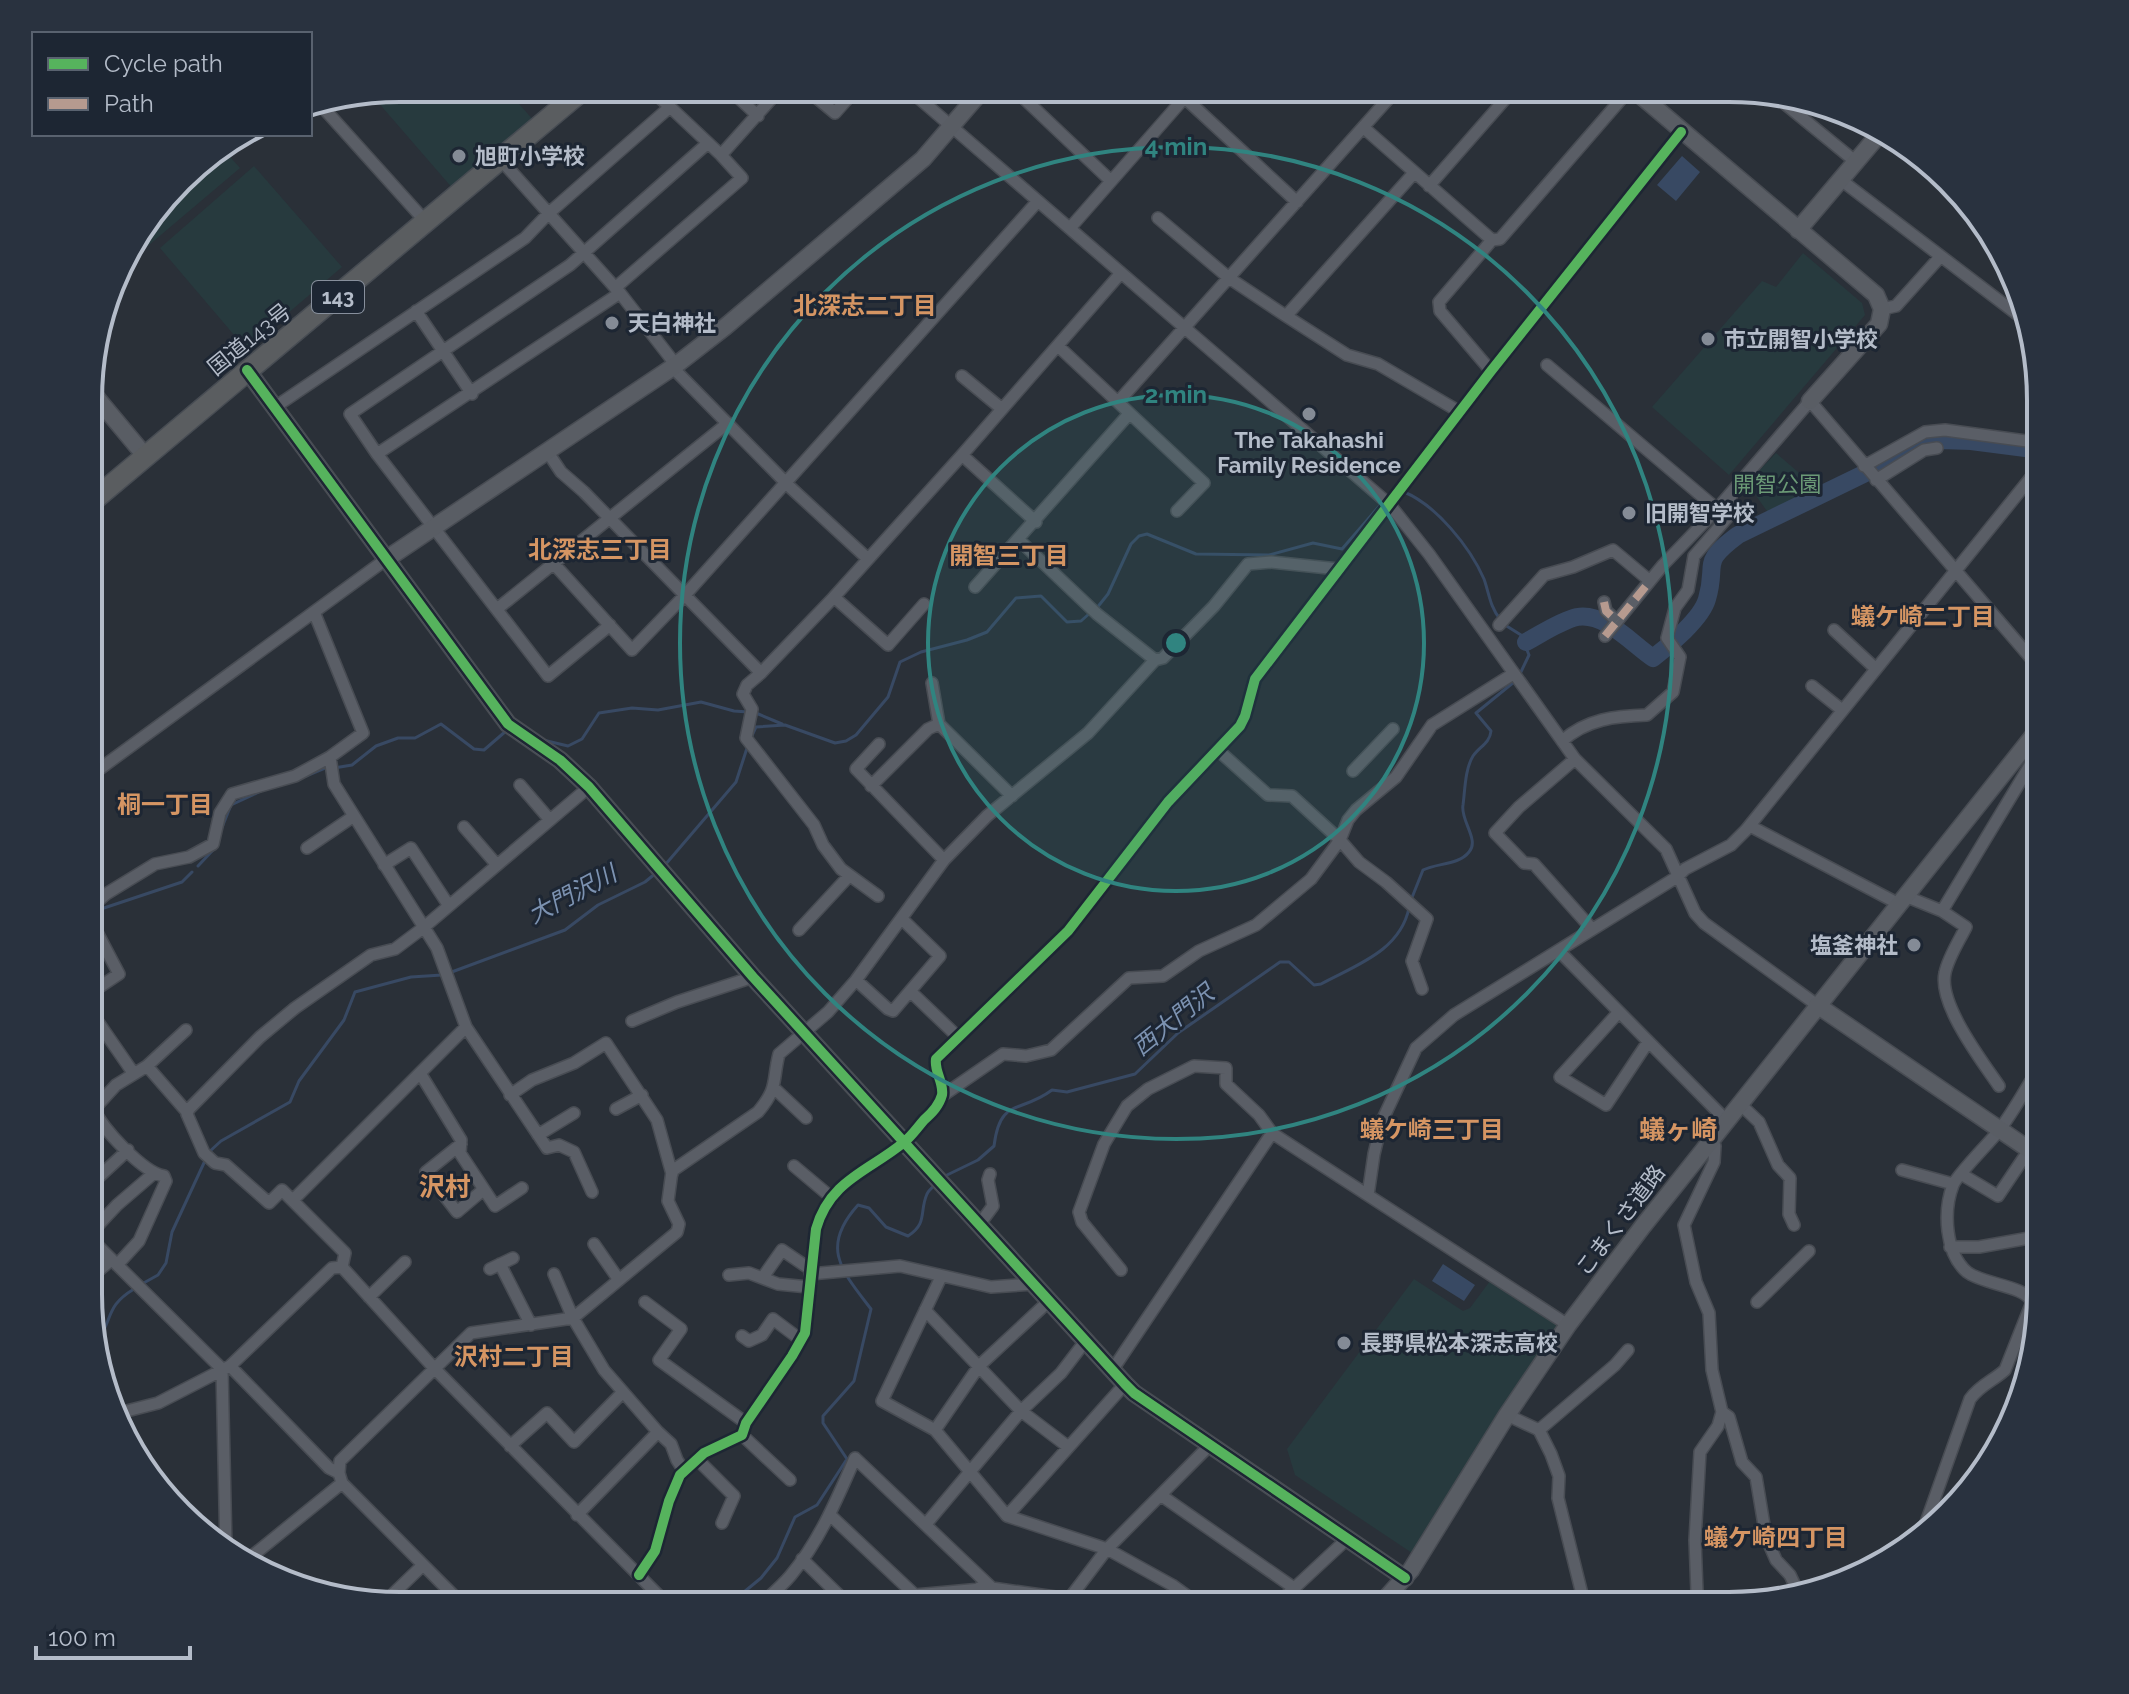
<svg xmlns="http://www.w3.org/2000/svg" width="2129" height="1694" viewBox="0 0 2129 1694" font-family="Raleway,'Noto Sans JP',sans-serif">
  <rect width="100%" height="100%" fill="#2a3038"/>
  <path fill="#273a3e" d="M400,88H505L535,122L454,190L370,93Z
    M223,149L240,168L142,251L133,240L195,165Z
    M254,166L342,267L246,349L160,248Z
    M1803,253L1862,303L1865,315L1729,475L1652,407L1762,281L1776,287Z
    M1776,453L1819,490L1769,514L1747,483Z
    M1414,1279L1463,1311L1470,1308L1490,1281L1559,1326L1412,1553L1295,1475L1287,1449Z"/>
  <path fill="#384963" d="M1682,156L1700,172L1676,201L1657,185Z
    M1443,1264L1475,1285L1464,1301L1432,1281Z"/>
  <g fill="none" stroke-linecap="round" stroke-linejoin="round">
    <path stroke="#384963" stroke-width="3" d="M1404,492C1436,505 1470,547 1484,579C1489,593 1490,607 1500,619
      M1096,609L1108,594L1131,544L1139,536L1147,534L1196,554L1269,555L1313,543L1342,549L1382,503
      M1505,625L1521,635L1529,655L1519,676
      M756,713L782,724
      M751,738L756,727L785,725L835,743L846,741L856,735L888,697L900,662L921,652L967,640L987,632L1016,598L1041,596L1067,622L1081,621L1090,613
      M543,740L568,746L582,739L599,713L632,708L658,710L701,702L734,711L748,712
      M334,768L352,765L376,746L398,738H415L441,724L474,749L484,750L506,731
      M306,776L325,768
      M221,830L231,805L261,791
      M665,865L736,782L748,745
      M198,866L214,849
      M1411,900L1423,870C1437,863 1459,865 1469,852C1480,840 1460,820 1463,805C1465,790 1465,769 1473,756C1479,747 1490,743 1491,731L1476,713L1514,682
      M92,912L182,882L192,872
      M449,973L565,930L598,905L645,882L656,873
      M945,1176L978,1160L994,1146C1000,1097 1020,1114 1052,1090L1067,1092L1135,1074L1178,1033L1280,962H1289L1314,985L1321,984C1356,965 1400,951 1409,908
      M140,1285L158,1275L166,1263L172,1232L209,1152L221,1141L290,1102L299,1081L344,1020L355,992L411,977L442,975
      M96,1342C114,1320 104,1307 134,1289
      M727,1606L761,1578L777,1558L795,1517L817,1505L847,1459L823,1423V1416L854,1381L871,1309C841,1270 820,1247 858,1205L869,1208L886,1227L908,1236C928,1223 919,1212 927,1194C929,1190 933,1187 936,1184"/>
    <path stroke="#384963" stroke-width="18" d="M1526,642C1541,634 1560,621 1577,617C1605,612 1632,644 1653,658C1669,646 1702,618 1707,599C1718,562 1699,564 1738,535L1878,467L1922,442L1941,440L1971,441L2041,450"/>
    <g stroke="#484c53" stroke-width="14">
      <path id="street" d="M728,88L758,116
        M805,88L835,113L857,88
        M907,88L1390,505L1429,554L1575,759L1666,849L1695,913L1704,923L1817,1005
        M1013,88L1111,181
        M1773,94L1856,162
        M1185,98L1297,202
        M318,102L426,222
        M1364,128L1492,240
        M721,155L781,88
        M501,160L620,293L676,365
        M1841,180L2022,318
        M1429,186L1514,89
        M1158,218L1229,278L1286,316L1347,355L1378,364L1460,412
        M1070,228L1193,88
        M615,288L742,178L721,155L670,107
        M1882,309L1896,306L1940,257
        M416,311L472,394
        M1286,316L1414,173
        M1058,346L1204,483L1177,511
        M1547,365L1717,509L1810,401L2041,670
        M672,367L791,488L868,559
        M1491,371L1440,311L1439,302L1492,240L1500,239L1630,89
        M962,376L1002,409
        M1118,402L1398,88
        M275,407L525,238L549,213L670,107L649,88
        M547,451L561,472L584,492L761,673L834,597L962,455L1121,273
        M377,454L620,293
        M962,455L1036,522
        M1864,466L1925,432L1945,430L2041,443
        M1876,480L1924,450L1937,448
        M1019,540L1097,614L1155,660
        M554,564L632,650L685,595L1038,201
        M975,587L1129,414
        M834,597L888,645L924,604
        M1604,602L1606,611L1617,621
        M497,609L728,423
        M610,625L548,676L377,454L350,414L570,265L708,143
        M1499,625L1544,575L1573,567L1613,550L1650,581
        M1834,630L1876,669
        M1605,636L1663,565L1717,509
        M761,673L747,685L743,694L752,709L746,738L814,825L823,845L841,869L878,896
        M932,683L939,724
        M1812,686L1842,710
        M1562,741C1587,719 1615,716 1647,715L1673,692L1680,657L1667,638L1675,608L1688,590L1694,556L1727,518L1731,496
        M879,744L856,769L944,860
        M1219,751L1268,795L1292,796L1340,840L1359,862L1386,882L1427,919L1412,961L1422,989
        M330,757L334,784L437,948L466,1027L547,1148L559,1145L574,1152L592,1192
        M1575,759L1519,807L1495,833L1524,863L1534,864L1592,929
        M1353,771L1393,729
        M90,776L385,560
        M520,785L550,820
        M871,786L928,729L939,724L1012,796
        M1750,826L1899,904
        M464,827L497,865
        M307,848L354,816
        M384,865L411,848L449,906
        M1905,896L1942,911L1966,927C1959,941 1948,958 1945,973C1938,1004 1982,1061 1999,1086
        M90,908L106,894L155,864L189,857L213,844L220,813L232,794L295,776L330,757L363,733L314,612
        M1942,911L2041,747
        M799,930L849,876
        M1559,951L1725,1119
        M856,980L888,1009L893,1011L940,956L902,919
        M910,991L958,1037
        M89,994L119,974L90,919
        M1618,1013L1560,1077L1606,1105L1648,1042
        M632,1021L677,1002L753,977
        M98,1022L134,1074
        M147,1066L187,1112
        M420,1073L461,1140L460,1153L495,1206L522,1188
        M774,1088L806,1118
        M510,1095L532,1080L574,1063L606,1043L657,1120L672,1174
        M942,1096L1003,1054L1026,1056L1051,1050L1129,978L1163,976L1199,951L1256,925L1311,879L1340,840L1348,820L1356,810L1396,777L1432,725L1513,674
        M1739,1103L1759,1122L1778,1165L1790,1178L1789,1214L1794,1225
        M616,1109L642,1095
        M538,1135L574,1113
        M461,1144L426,1172L457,1212L483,1190
        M794,1166L832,1198
        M1902,1170L1953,1184
        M1961,1174L1998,1196L2029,1150
        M89,1186L128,1150
        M1368,1195L1374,1154L1382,1121L1416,1048L1454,1015L1677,877L1685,869L1731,845L1746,830L2041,465
        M293,1200L466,1027
        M979,1225L993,1206L988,1180L990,1174
        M89,1235L117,1205L153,1174
        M89,1237L222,1369L226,1549
        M594,1244L619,1280
        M1950,1247H1979L2040,1236
        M500,1264L531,1325
        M117,1265L139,1241L166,1181L164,1176C144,1173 101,1128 94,1109L116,1085L147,1066L186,1030
        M342,1267L345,1253L282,1190L269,1203L226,1165L215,1163L204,1153L187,1114L189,1109L260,1037L295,1008L371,955L395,949L423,928L589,787
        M342,1267L434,1368L668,1605
        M490,1269L513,1258
        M1121,1270L1082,1222L1079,1212L1104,1144L1127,1106L1148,1089L1194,1066L1226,1068V1084L1259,1115L1272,1133L1568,1325
        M554,1274L573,1318L604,1370L658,1432L671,1444L677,1460L684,1471
        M810,1274L900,1266L991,1287L1034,1284
        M729,1275L749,1273L778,1284L808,1287
        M763,1277L782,1250L810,1269
        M941,1277L882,1401L935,1430L1007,1516L1107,1549L1172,1585L1201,1606
        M89,1279L111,1260
        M369,1297L405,1262
        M645,1302L681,1329L659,1360L746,1423
        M1757,1302L1809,1251
        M925,1310L1021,1411L1067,1446
        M742,1336L749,1341L762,1335L773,1319L801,1340
        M230,1366L329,1468L339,1473
        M1113,1369L1272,1133
        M1722,1412L1729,1417L1742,1462L1756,1477L1766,1537L1776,1560L1790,1575L1798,1592
        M115,1414L158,1403L230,1366L332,1268L342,1267
        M1507,1415L1539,1430L1551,1454L1559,1476L1558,1498L1585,1606
        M935,1430L979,1366L1050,1300
        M1539,1430L1615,1365L1628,1350
        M742,1435L790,1480
        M510,1446L547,1413L574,1442L623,1392
        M697,1459L734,1496L722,1523
        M1162,1496L1294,1588
        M577,1515L658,1432
        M830,1515L915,1595
        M1007,1516L1125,1384
        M926,1524L1021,1411L1061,1373L1087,1339
        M1924,1528L1970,1399C1980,1385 1993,1381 2005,1370L2032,1302C2024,1285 1984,1285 1967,1272C1945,1253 1943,1211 1953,1185C1957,1175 1987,1145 1997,1133C2013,1113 2026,1088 2040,1066
        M802,1559L850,1606
        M246,1561L342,1483
        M639,1575L655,1551L669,1501L680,1475L704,1453L742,1435L746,1423L792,1356L805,1333L816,1229C830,1180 869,1171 903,1143C911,1137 917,1128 924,1120C932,1113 939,1106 942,1095C944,1082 934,1072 936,1059L1068,931L1168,802L1240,726L1245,716L1255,679L1491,371L1681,132
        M979,1588L980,1606
        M394,1593L423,1565
        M1069,1599L1107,1549L1211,1444
        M433,1605L448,1590
        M463,1605L342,1483L339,1473L340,1461L471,1333L573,1318L677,1232L679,1224L668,1201L672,1171L758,1112C779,1087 772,1081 779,1054L828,1012L856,980L944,860L987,816L1088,733L1155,660L1163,658L1214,606L1248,564L1271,562L1338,569
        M759,1606C770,1596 782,1586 791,1575C820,1540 837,1499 855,1458L992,1588
        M898,1606L915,1595L992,1588L1069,1599L1080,1606
        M1275,1606L1347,1539
        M1695,1606L1697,1592L1695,1540L1700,1452L1718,1426L1722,1412L1712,1370L1709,1313L1696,1282L1684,1225L1714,1162L1715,1146L1710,1138"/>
    </g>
    <g stroke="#484c53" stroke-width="19">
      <path id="secondary" d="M1633,89L1876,295L1882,309L1879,324L1810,401
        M1798,230L1881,132
        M247,370L508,724L560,760L589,787L753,977L1125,1384L1134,1393L1405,1578
        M91,391L146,457
        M385,560L676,365L725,327L923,159L984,88
        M1817,1005L2040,1157
        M1379,1606L1411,1570L1507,1415L1568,1325L1643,1226L2041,726"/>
    </g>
    <g stroke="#474c53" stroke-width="23">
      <path id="highway" d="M90,503L585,88"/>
    </g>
    <use href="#street" stroke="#5a5e66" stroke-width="11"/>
    <use href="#secondary" stroke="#595d64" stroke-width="16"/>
    <use href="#highway" stroke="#5a5d60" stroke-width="20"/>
    <path stroke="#b69a8f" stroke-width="8" stroke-dasharray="16 8" stroke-linecap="butt" d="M1604,602L1606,611L1617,621
      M1605,636L1650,581"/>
    <g stroke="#1d2633" stroke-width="15">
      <path id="cycleway" d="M247,370L508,724L560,760L589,787L753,977L1125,1384L1134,1393L1405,1578
        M639,1575L655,1551L669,1501L680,1475L704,1453L742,1435L746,1423L792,1356L805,1333L816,1229C830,1180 869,1171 903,1143C911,1137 917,1128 924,1120C932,1113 939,1106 942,1095C944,1082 934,1072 936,1059L1068,931L1168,802L1240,726L1245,716L1255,679L1491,371L1681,132"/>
    </g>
    <use href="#cycleway" stroke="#56b35d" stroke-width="10"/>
  </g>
  <circle cx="1176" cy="643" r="248" fill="#308480" fill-opacity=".12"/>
  <g fill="none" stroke="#308480" stroke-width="4">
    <circle cx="1176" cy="643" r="248"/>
    <circle cx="1176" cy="643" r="496"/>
  </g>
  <g fill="#848b96" stroke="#1d2633" stroke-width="3">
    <circle cx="459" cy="156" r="8"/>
    <circle cx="612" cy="323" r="8"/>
    <circle cx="1708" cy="339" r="8"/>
    <circle cx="1309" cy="414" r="8"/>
    <circle cx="1629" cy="513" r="8"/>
    <circle cx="1914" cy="945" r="8"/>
    <circle cx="1344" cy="1343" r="8"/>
  </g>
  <g text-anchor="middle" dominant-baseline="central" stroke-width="6" stroke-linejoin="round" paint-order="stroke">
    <rect fill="#1d2633" stroke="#878f9c" stroke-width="2" x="312" y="281" width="52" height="32" rx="6"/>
    <g font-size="20" font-weight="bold" fill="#b4bcc9">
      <text x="338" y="297">143</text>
    </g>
    <g font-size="22" font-weight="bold" fill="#b4bcc9" stroke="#1d2633" text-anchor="start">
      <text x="475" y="156">旭町小学校</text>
      <text x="628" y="323">天白神社</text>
      <text x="1724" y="339">市立開智小学校</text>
      <text x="1309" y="440" text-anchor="middle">The Takahashi<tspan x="1309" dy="25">Family Residence</tspan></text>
      <text x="1645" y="513">旧開智学校</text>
      <text x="1898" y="945" text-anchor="end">塩釜神社</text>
      <text x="1360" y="1343">長野県松本深志高校</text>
    </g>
    <g font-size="22" fill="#b4bcc9" stroke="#1d2633">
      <text transform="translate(249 339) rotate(-39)">国道143号</text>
      <text transform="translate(1620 1220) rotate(-53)">こまくさ道路</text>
    </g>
    <g font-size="22" fill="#6b9a76" stroke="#1d2633">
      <text x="1777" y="484">開智公園</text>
    </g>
    <g font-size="24" font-weight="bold" fill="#d59563" stroke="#1d2633">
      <text x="865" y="305">北深志二丁目</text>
      <text x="600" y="549">北深志三丁目</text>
      <text x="1009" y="555">開智三丁目</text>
      <text x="1923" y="616">蟻ケ崎二丁目</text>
      <text x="165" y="804">桐一丁目</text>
      <text x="1432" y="1129">蟻ケ崎三丁目</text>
      <text x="514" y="1356">沢村二丁目</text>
      <text x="1776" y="1537">蟻ケ崎四丁目</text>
    </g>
    <g font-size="24" font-style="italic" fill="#7c92b1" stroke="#1d2633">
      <text transform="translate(572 894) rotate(-28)">大門沢川</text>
      <text transform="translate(1173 1020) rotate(-39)">西大門沢</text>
    </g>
    <g font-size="26" font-weight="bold" fill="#d59563" stroke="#1d2633">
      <text x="1678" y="1130">蟻ヶ崎</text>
      <text x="445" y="1187">沢村</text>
    </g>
  </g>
  <path d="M0 0H2129V1694H0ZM400 102H1729A298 298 0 0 1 2027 400V1294A298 298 0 0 1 1729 1592H400A298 298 0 0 1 102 1294V400A298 298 0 0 1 400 102Z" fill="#29323f" fill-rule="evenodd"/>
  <path fill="none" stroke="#b4bcc9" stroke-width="4" d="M400 102H1729A298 298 0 0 1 2027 400V1294A298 298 0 0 1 1729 1592H400A298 298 0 0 1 102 1294V400A298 298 0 0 1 400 102Z"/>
  <circle cx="1176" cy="643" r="12" fill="#308480" stroke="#1d2633" stroke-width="4"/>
  <g font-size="24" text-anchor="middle" font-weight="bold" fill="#308480" stroke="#1d2633" stroke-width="6" stroke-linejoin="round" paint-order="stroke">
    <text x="1176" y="155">4 min</text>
    <text x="1176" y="403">2 min</text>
  </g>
  <rect x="32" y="32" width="280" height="104" fill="#1d2633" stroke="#59626f" stroke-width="2"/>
  <rect x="48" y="58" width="40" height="12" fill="#56b35d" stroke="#59626f" stroke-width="2"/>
  <text x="104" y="72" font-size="24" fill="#b4bcc9">Cycle path</text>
  <rect x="48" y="98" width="40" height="12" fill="#b69a8f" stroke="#59626f" stroke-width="2"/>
  <text x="104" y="112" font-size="24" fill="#b4bcc9">Path</text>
  <path d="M36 1646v12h154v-12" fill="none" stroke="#b4bcc9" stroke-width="4"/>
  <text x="48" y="1646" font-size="24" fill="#b4bcc9" stroke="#1d2633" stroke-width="6" paint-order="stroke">100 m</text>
</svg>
